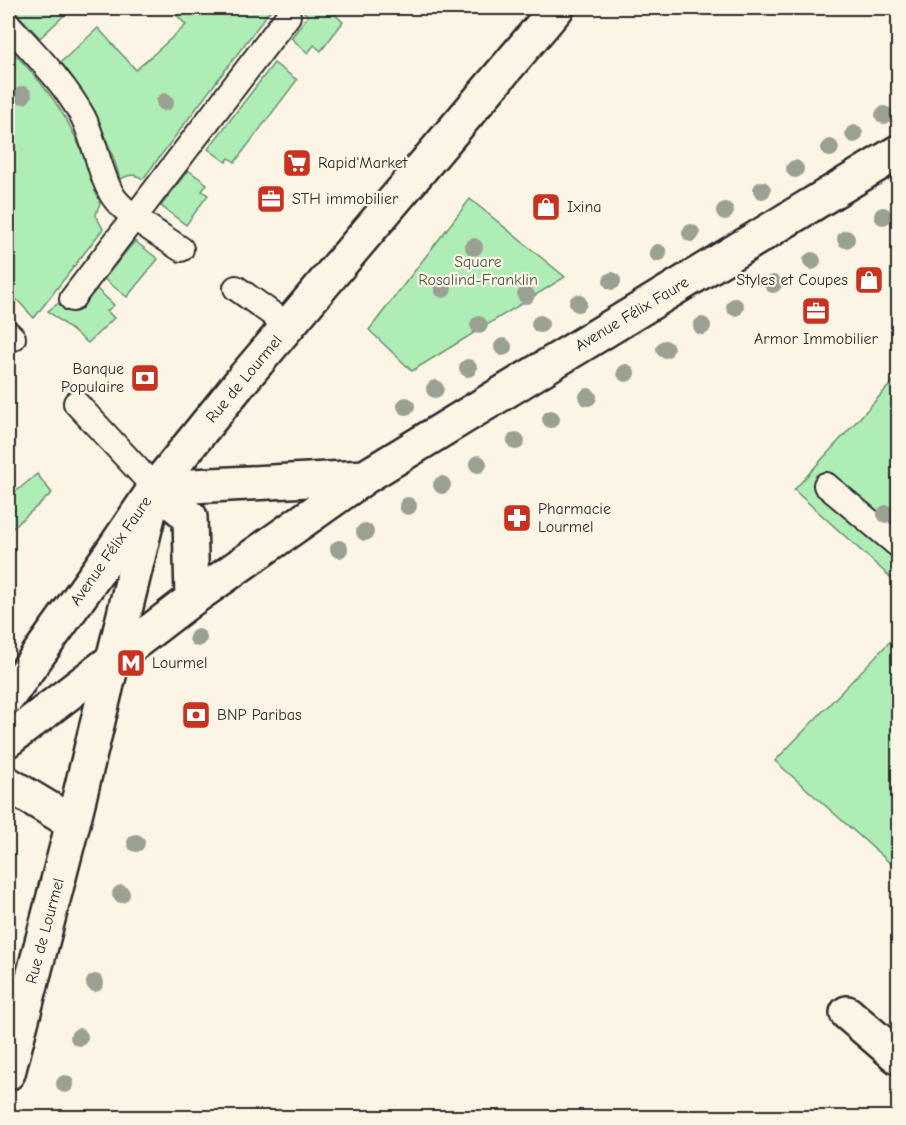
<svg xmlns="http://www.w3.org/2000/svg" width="906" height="1125" viewBox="0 0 906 1125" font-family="'Comic Neue',sans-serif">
  <rect width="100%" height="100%" fill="#fcf5e5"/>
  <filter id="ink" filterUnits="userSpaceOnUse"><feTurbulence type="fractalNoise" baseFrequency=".0167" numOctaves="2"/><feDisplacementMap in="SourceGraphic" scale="12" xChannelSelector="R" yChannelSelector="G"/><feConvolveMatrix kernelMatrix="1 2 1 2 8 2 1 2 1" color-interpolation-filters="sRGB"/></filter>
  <g filter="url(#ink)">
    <path fill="#aeeeb6" stroke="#6c8c70" stroke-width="1.5" d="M12,8H72L40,38Z
      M170,8H272L143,179C135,173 129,175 120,179C108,135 89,98 61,62L98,28L136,70L186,25Z
      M300,8H328L343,22L321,51L314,45L308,53L291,38L308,16Z
      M8,47C49,88 75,124 92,180C94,186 100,196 100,203C99,207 96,211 96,216L103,229L34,318L8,290Z
      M274,63L297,80L235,162L229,158L226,162L208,149Z
      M188,170L207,184L202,191L208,195L186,225L161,206Z
      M470,199L565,277L412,371L369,330Z
      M135,241L158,259L127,297L104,279Z
      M97,289L114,305L107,311L114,318L88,343L48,311L63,300L77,310Z
      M898,376V584L794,490Z
      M37,474L52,493L8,532V498Z
      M898,633V870L775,761Z"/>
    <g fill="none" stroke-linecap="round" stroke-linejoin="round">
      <g stroke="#2b2b2b" stroke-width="28">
        <path id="service" d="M8,24C34,53 64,82 83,117C95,140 101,181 115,199C128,216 162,236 181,249
          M236,288L289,326
          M72,299L288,16
          M8,333L13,338
          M76,403L155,488
          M826,485L898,545"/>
      </g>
      <g stroke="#2b2b2b" stroke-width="38">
        <path id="minor" d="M8,784L73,823
          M847,1013L898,1057
          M8,1073L73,823L155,488L243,379L557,8"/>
      </g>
      <g stroke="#2b2b2b" stroke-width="38">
        <path id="tertiary" d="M155,488L365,477
          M155,488L190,517L192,599
          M8,697L111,553L155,488
          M8,740L192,599L365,477L898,152"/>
      </g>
      <use href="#service" stroke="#fcf5e5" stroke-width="24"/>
      <use href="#minor" stroke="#fcf5e5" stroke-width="33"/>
      <use href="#tertiary" stroke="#fcf5e5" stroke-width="33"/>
    </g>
    <g fill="#9ba192">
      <circle cx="23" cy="95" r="9"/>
      <circle cx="165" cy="102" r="9"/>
      <circle cx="884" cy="115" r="9"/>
      <circle cx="854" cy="134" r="9"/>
      <circle cx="830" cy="148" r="9"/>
      <circle cx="795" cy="169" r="9"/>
      <circle cx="762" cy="190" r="9"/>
      <circle cx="725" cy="211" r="9"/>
      <circle cx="883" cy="216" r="9"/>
      <circle cx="691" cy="233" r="9"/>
      <circle cx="846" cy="239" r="9"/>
      <circle cx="474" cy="247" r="9"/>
      <circle cx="658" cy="253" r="9"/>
      <circle cx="812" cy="261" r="9"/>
      <circle cx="612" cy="281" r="9"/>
      <circle cx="773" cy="284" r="9"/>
      <circle cx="443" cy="289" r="9"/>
      <circle cx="526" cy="295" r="9"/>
      <circle cx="578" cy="303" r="9"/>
      <circle cx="735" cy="307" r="9"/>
      <circle cx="540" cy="324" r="9"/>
      <circle cx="479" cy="325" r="9"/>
      <circle cx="702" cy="326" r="9"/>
      <circle cx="503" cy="347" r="9"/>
      <circle cx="665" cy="349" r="9"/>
      <circle cx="468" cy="368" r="9"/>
      <circle cx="626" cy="373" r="9"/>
      <circle cx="435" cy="389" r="9"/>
      <circle cx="588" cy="397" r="9"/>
      <circle cx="406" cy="406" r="9"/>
      <circle cx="551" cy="419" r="9"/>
      <circle cx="516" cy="441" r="9"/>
      <circle cx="478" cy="464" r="9"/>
      <circle cx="442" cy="485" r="9"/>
      <circle cx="408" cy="506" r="9"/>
      <circle cx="886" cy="514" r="9"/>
      <circle cx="365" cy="532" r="9"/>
      <circle cx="339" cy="549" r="9"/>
      <circle cx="198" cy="638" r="9"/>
      <circle cx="136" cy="843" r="9"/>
      <circle cx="121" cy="894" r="9"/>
      <circle cx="95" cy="983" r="9"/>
      <circle cx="79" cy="1037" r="9"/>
      <circle cx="65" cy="1084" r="9"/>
    </g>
  </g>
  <defs>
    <g id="supermarket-square" transform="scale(1.5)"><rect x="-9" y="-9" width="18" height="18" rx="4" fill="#c8321e" stroke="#fcf5e5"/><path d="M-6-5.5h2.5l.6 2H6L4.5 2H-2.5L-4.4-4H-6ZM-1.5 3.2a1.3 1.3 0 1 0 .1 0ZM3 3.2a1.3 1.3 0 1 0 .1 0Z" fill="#fff"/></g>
    <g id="office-square" transform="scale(1.5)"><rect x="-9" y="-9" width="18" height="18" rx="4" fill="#c8321e" stroke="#fcf5e5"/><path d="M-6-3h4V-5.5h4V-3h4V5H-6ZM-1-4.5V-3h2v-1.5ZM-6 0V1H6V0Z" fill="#fff"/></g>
    <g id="shop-square" transform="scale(1.5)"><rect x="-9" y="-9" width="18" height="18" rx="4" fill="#c8321e" stroke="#fcf5e5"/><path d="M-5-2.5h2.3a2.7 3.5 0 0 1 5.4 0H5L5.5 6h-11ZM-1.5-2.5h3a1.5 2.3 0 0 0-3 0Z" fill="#fff"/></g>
    <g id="bank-square" transform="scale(1.5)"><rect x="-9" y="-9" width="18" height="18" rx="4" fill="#c8321e" stroke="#fcf5e5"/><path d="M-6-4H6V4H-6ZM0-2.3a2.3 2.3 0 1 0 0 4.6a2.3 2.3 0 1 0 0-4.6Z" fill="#fff"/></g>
    <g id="pharmacy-square" transform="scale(1.5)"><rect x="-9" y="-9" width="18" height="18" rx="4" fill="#c8321e" stroke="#fcf5e5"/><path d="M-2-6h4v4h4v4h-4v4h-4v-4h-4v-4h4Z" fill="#fff"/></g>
    <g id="metro-square" transform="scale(1.5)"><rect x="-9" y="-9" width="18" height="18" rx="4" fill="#c8321e" stroke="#fcf5e5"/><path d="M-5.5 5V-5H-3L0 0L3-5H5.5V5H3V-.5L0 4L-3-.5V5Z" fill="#fff"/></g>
  </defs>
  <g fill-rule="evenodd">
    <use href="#supermarket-square" x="297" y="163"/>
    <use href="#office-square" x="271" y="199"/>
    <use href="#shop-square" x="546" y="207"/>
    <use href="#shop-square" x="869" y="280"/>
    <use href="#office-square" x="816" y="311"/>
    <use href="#bank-square" x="145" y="378"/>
    <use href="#pharmacy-square" x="517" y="518"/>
    <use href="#metro-square" x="131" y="663"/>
    <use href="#bank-square" x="196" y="715"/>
  </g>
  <g text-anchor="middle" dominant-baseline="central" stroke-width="4.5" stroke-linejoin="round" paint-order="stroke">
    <g font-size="16" fill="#2b2b2b" stroke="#fcf5e5" text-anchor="start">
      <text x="318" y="163">Rapid'Market</text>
      <text x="292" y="199">STH immobilier</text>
      <text x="567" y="207">Ixina</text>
      <text x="848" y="280" text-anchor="end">Styles et Coupes</text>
      <text x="816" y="339" text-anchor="middle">Armor Immobilier</text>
      <text x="124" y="369" text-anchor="end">Banque<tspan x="124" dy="18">Populaire</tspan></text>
      <text x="538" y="509">Pharmacie<tspan x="538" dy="18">Lourmel</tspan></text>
      <text x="152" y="663">Lourmel</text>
      <text x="217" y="715">BNP Paribas</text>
    </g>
    <g font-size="16" fill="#4c5c4e" stroke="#fcf5e5">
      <text x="478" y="262">Square<tspan x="478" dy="18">Rosalind-Franklin</tspan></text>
    </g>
    <g font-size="16" fill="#2b2b2b" stroke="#fcf5e5">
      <text transform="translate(632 314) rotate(-31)">Avenue Félix Faure</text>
      <text transform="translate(244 379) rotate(-50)">Rue de Lourmel</text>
      <text transform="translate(111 551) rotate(-55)">Avenue Félix Faure</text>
      <text transform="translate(45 931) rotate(-75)">Rue de Lourmel</text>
    </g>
  </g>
  <rect width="906" height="1125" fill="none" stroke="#fcf5e5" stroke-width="30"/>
  <rect x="15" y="15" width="876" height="1095" fill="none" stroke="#2b2b2b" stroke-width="2" filter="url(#ink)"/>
</svg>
